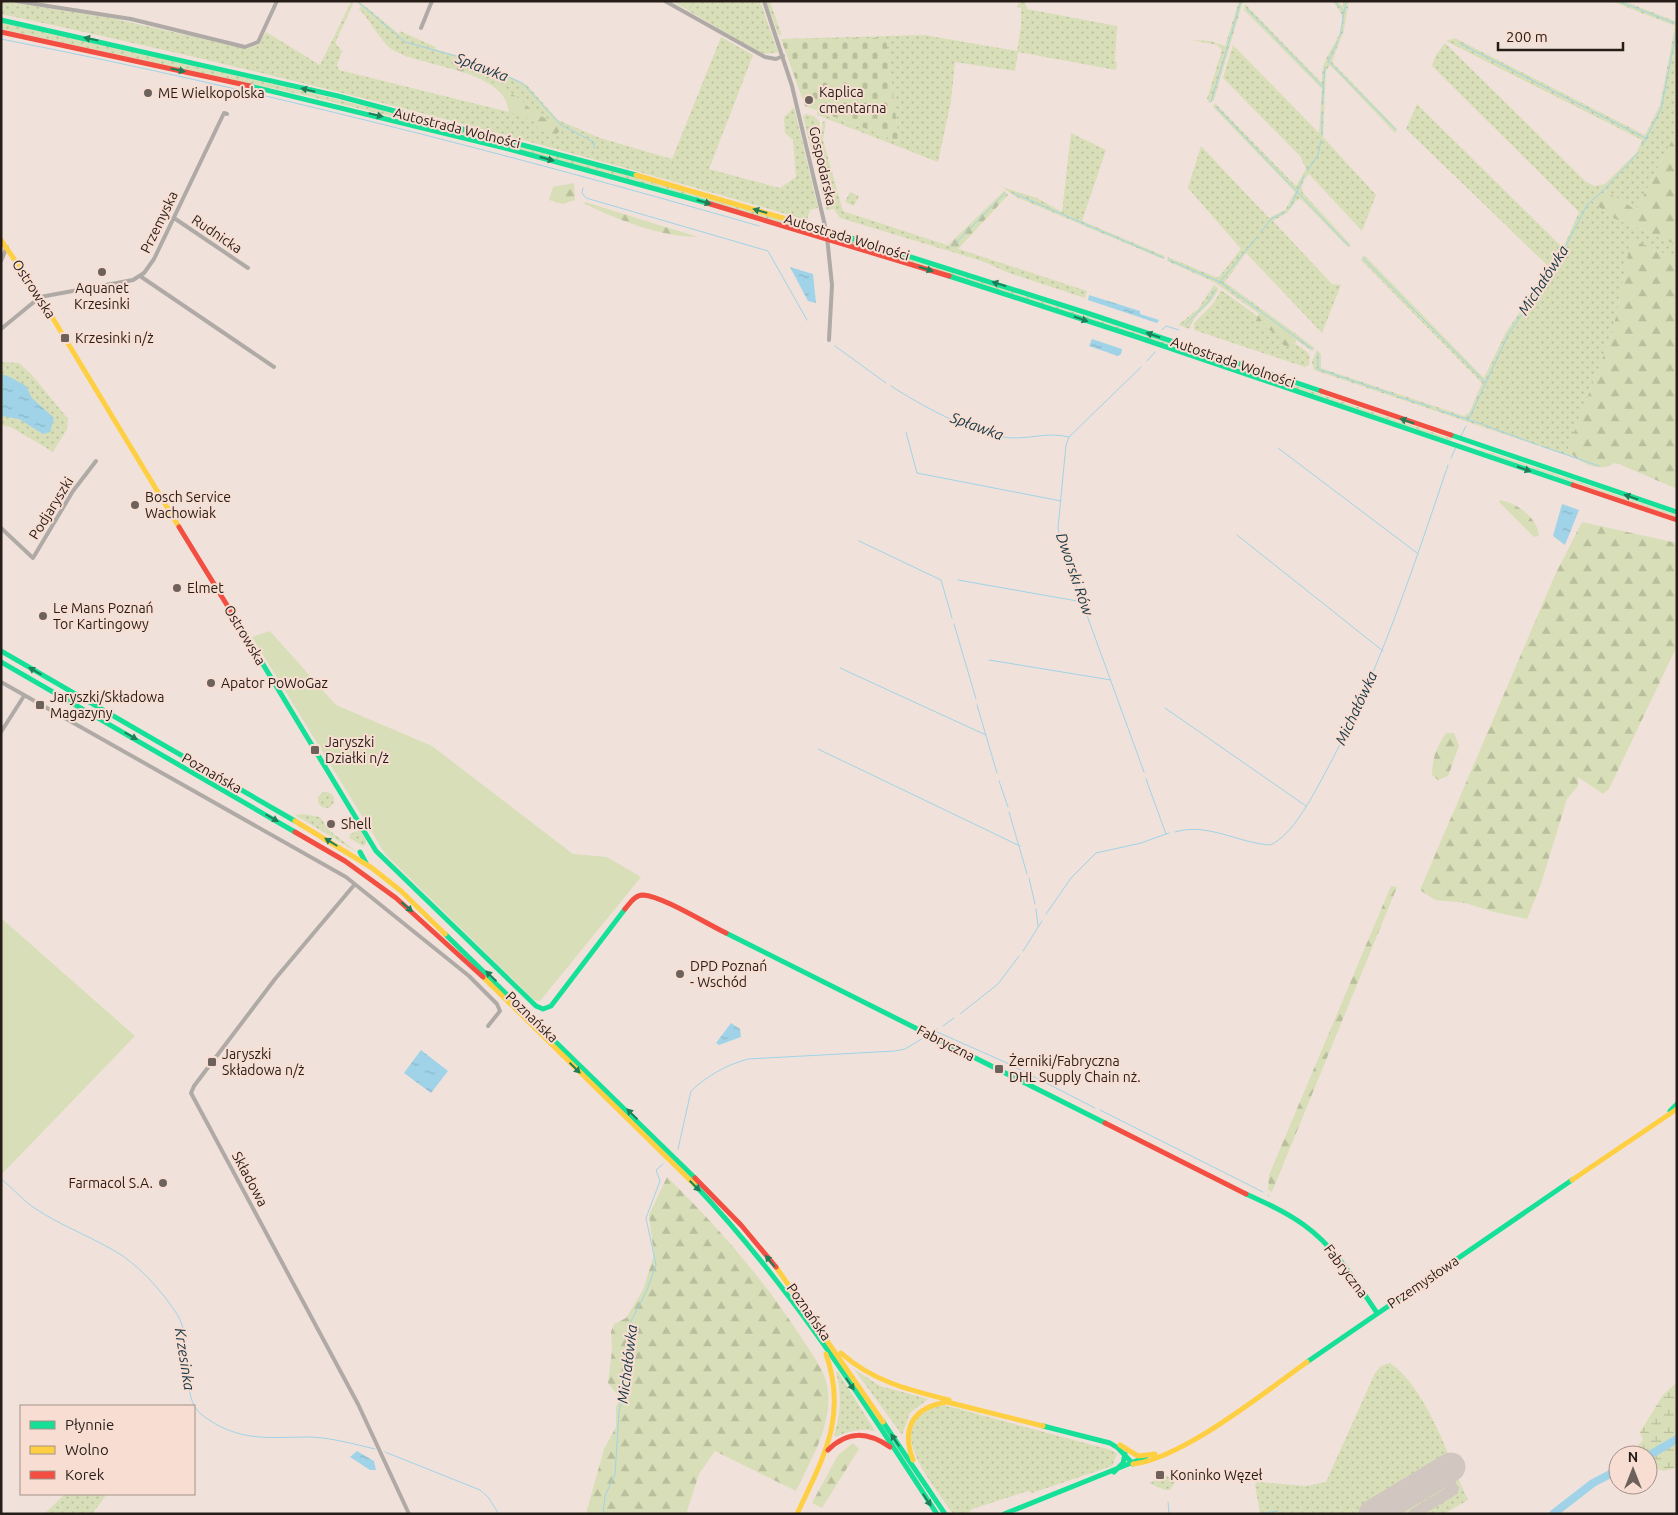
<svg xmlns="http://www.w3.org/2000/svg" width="1678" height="1515" viewBox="0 0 1678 1515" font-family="Ubuntu,sans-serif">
  <defs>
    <pattern id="grass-dots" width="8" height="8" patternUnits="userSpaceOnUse" patternTransform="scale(1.25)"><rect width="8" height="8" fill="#d8deb7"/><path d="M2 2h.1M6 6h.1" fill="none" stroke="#b9be9d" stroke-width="1.8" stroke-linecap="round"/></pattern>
    <pattern id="forest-firs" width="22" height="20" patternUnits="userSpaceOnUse" patternTransform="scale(1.25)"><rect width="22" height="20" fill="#d8deb7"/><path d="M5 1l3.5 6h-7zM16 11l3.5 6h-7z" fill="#b9be9d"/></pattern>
    <pattern id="wetland-marsh" width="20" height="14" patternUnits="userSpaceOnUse" patternTransform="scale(1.25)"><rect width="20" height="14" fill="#d8deb7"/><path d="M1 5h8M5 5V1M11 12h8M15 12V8" fill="none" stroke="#b9be9d"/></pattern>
    <pattern id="cemetery-stones" width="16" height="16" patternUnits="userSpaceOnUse" patternTransform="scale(1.25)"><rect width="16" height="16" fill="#d8deb7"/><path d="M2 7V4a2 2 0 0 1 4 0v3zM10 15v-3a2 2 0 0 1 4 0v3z" fill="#b9be9d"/></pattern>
    <pattern id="water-ripples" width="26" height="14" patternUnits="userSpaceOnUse" patternTransform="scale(1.25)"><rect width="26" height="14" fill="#a0d3e8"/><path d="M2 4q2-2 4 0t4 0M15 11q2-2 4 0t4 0" fill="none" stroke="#8ab5c6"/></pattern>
  </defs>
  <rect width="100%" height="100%" fill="#f0e2da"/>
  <path fill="url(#grass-dots)" d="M1,1L111,18L247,49L257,45L266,32L320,65L351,2L353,4L336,41V44L342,51L337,65L339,70L509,112C506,67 419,69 390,48C380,40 370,20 359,9L361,6L356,1H359L399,34L400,31L436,47L435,49L483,63L527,85L558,120L600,138L672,159L721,37L753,55L709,169L780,188L796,177L793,140L785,133L784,117L794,107L818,208L810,210L807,220C541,142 272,71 1,14Z
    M693,1H760L778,52L766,54L759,52L689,11Z
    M766,1H770L782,36L778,34Z
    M1020,1H1025L1027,9L1117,26L1115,61L1117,62L1116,70L1018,52L1015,71L955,62L951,101L938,162L817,115V111L869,130L870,126L878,129L877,133L899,142L886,39H781L924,35L1017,51L1021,26V8L1017,7Z
    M1239,1H1243L1214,100L1209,103L1207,99L1222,50L1217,45L1191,40L1210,41L1225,46Z
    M1332,1H1336L1342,6L1344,1H1349L1344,30L1332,62L1397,129L1395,133L1330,65L1326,71L1323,137L1376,195L1362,231L1309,174C1304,179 1300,186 1303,193L1351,245L1348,247L1301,199L1296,201L1287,213L1273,221L1332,284L1341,285L1322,333L1246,253L1225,282L1315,348L1312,351L1214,282L1167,261L1168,257L1218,278L1241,249L1188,188L1201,146L1269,218L1285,210L1295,192L1213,107L1215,103L1296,186L1306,169L1300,156L1223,78L1233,45L1319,133L1322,89L1244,10L1245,4L1322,83C1322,78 1322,72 1323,67C1331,42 1356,25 1332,1Z
    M1611,1H1624L1675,21L1677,14V131L1636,210L1606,191L1592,201L1611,217L1677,245V259L1631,240L1613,331L1568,448L1575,458L1314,370L1312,362L1317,350L1321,354V368L1464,416L1469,413L1482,383L1361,260L1364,255L1484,378L1506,332L1550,268L1406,129L1417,104L1563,248L1579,212L1432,66L1436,55L1445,43L1585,181L1594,186L1605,184L1637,152L1642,140L1446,41L1455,38L1645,135L1660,105L1675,26Z
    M1,22C206,67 411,115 613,171C810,226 1004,288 1197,353L1196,355L1099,322L496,142L308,96L1,29Z
    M805,114L814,116L820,122L818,139L826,168L820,139L823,121H826L823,140L843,211L1087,291L1085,298L1009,273L982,261L840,218L834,209L826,210L820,185L826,183L820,160L813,158L803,117Z
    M1071,133L1106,150L1082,221L1165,256L1163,259L1016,197L1002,187L1037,198L1062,212Z
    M850,192L859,196L854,206L845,202Z
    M1214,285L1218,289C1213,306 1193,312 1190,329L1178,325L1198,309Z
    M1221,290L1307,352L1310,356L1309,365L1305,367L1194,330V323L1213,304Z
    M1,362L19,363L32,375L68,419L67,429L53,452L11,427L1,425Z
    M1262,375L1266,376L1452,439L1451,441L1261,377Z
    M1480,449L1677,515V517L1479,450Z
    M318 800a8 8 0 1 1 16 0a8 8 0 1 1-16 0Z
    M303,814L320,817L329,830L357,852L295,815Z
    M360,830L366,840V844L363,846L349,838L350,834Z
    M1390,1363C1418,1382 1438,1429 1451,1460L1361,1514H1260L1255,1485L1257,1482L1306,1486L1326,1482L1375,1373L1381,1366Z
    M854,1369L880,1386L928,1399L910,1413L902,1435Z
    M836,1372H838L875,1431C860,1428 850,1431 836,1437L834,1435C841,1413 842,1394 836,1372Z
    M944,1405L1111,1450L1117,1454L1112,1466L1032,1493L1028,1491L972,1509L968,1514H953C933,1484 874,1418 944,1405Z
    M1455,1471L1468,1500L1444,1514H1419L1458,1490L1451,1477Z
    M1167,1476L1175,1482L1170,1490H1165L1149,1483Z
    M1443,1478L1447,1479L1450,1486L1449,1490L1409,1514H1384Z
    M65,1494H107L92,1514H44Z"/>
  <path fill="url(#forest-firs)" d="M672,1H693L689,11Z
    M457,64C477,74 496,85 515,96C532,107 530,116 554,120L560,130L557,134L538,131L535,121L509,112C507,86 475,76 454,69Z
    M1677,131V245L1611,217L1592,201L1606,191L1636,210Z
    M574,183L575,200L563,204L549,200L553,187Z
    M1004,191L1008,195L958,249L947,246Z
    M585,202L698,237C660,237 619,220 585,204Z
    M1631,239L1677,259V489L1619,464L1614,463C1602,474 1574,462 1568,448L1613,331Z
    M1261,309L1299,336L1292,348L1283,345L1279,336L1256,321Z
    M1500,500C1517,503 1538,518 1539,536L1534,537L1499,502Z
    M1582,522L1677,543V646L1609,789L1603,794L1578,777V786L1567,799L1540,887L1527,919L1494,912L1465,903L1435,900L1420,890L1555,575Z
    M1446,733H1454L1459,746L1448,776L1438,780L1432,775C1432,759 1437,746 1446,733Z
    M1391,886L1397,887L1272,1192L1268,1190L1269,1175Z
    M667,1177C717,1226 761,1276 799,1334C810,1352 826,1370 828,1391C831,1428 811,1459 796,1491L715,1451L699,1474L686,1514H586L604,1449L616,1427V1407L620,1398L608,1383L612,1351L611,1332L614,1324L626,1318L643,1290L654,1255L649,1215Z
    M853,1443L859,1449L822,1508L812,1503L838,1455Z"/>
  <path fill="url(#wetland-marsh)" d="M1677,1382V1468L1663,1471L1648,1465V1455H1629L1643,1440L1640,1432L1663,1395Z"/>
  <path fill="url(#cemetery-stones)" d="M886,38L899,142L877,133L878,129L871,126L869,130L805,106L781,39Z"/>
  <path fill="#d8deb7" d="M270,631L336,705L432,746L573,854L607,857L641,877L540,1001L534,1000L386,855L252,637Z
    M1,918L135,1036L1,1175Z"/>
  <path fill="url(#water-ripples)" d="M790,267L813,274L816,303L808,301Z
    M1089,295L1140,311V314L1159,320L1157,323L1088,300Z
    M1092,339L1122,349L1121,354L1118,356L1089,346Z
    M1,374L10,377L26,386L32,398L54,418L50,432L43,434L19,419L1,416Z
    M1562,504L1579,510L1565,545L1553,536Z
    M731,1023L740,1029L741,1037L719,1045L716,1043Z
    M421,1050L448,1071L431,1093L404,1073Z
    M357,1451L374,1461L376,1470H370L350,1457Z"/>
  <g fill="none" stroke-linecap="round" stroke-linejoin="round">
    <path stroke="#a0d3e8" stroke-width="1" d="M357,1L405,42L474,61L522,83L561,125L594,142V148
      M1334,1L1344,11
      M1618,1L1677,24
      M1247,9L1324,88
      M1340,36L1346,1
      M1,39C257,89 509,154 759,226
      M1459,43L1647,139
      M1328,61L1396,130
      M1328,62L1338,41
      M1211,102L1241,1
      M1322,105L1325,67
      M1216,107L1349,246
      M1322,135V112
      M1642,146L1661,109L1677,29
      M1307,171L1318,155L1321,140
      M583,188L582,193L586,198L768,251L807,320
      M1013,193L1164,258
      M1290,208L1304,176
      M1261,232L1271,219L1285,212
      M953,246L1005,193
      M1363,258L1485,382
      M1169,260L1220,282L1312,349
      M1219,283L1257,237
      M1185,325L1208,302L1215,290
      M1162,330L1166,326L1179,330
      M835,346L886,383
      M1318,354V369L1395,395
      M1147,361L1155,352
      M1141,367L1069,437L1066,445L1058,528L1061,544L1144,772
      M891,386C922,406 968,431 1003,437C1025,441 1047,431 1069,437
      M1399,397L1431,407
      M1438,410L1482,424
      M1468,421L1508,335L1559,259L1587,205L1605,189L1639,152
      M1484,425L1538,445
      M906,432L917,473L1061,501
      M1461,436L1466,426
      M1541,446L1599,466
      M1278,448L1417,553
      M1451,458L1456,447
      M1237,535L1383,651
      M859,541L941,580L952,618
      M958,580L1083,602
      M954,624L976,699
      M989,660L1111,680
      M840,668L986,735
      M977,705L997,773
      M1165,708L1306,806
      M818,749L1020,846
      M1146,779L1166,834
      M999,781L1008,807
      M1009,812L1027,874
      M1175,832C1207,822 1238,843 1270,845C1292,836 1312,797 1323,777C1377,678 1412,572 1448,465
      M1029,878L1035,904
      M1036,909L1038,926
      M1046,914L1071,878L1096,853L1141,843L1169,833
      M1023,951L1042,921
      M960,1014L998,984L1019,956
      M943,1026L954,1018
      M935,1031L1007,1063L1095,1108
      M933,1032L937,1029
      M1100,1110L1263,1192
      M678,1149L691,1091C707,1076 726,1065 748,1059L895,1051L905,1049L925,1037
      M1,1179C13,1188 23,1201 36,1209C63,1227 95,1238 123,1256C144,1271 163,1293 177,1314C195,1342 178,1397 202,1415C239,1443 269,1437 311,1437C332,1438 354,1444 375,1449
      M1268,1195L1269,1196
      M385,1452L480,1490L488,1497L499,1514
      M1168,1502L1169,1514
      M603,1514L605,1496L615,1474L619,1412L629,1357L630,1323L647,1290L656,1265L646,1218L660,1181L656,1170L663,1164
      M1256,1514L1278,1511"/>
    <path stroke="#a0d3e8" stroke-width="8" d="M1648,1456L1677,1439
      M1553,1514L1593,1483L1618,1470"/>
    <path stroke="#d1c6c0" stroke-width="11" d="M1414,1514L1453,1490L1447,1475L1438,1474"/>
    <path stroke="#d1c6c0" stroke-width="29" d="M1373,1514L1451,1467"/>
    <path stroke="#b0aaa7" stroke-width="4" d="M16,1L131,19L245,47L258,42L277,1
      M665,1L765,57L776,59L783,56
      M764,1L792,86L826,230
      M421,28L432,1
      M174,218L248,268
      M827,237L832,285L829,340
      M1,261L7,247
      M140,276L274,367
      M1,329L40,297L133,280L144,273L154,259L224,113L227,114
      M1,528L33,558L73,491L96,461
      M1,682L346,877L469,976L497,1004L500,1011L488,1026
      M1,732L24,696
      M355,884L275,979L194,1086L191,1093L358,1404L409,1514"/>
    <path stroke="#16e098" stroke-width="5" d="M1,20L338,96L636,175
      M250,86L509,149L707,203
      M848,237L1090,314L1321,391
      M949,276L1137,337L1573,485
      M1451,435L1677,512
      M238,623L376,851L536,1006L543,1009L551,1006L625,909
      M1,651L295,821
      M1,662L295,832
      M360,852L366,863
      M726,933L1105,1123
      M445,934L695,1178
      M1670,1111L1677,1104
      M694,1184C789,1284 862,1399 937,1514
      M1246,1194C1266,1203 1286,1212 1304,1225C1335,1247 1356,1282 1377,1313
      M1307,1362L1572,1180
      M883,1422L945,1514
      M1043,1426L1110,1443L1118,1448L1133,1464
      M1114,1472L1123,1463L1125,1454
      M1004,1514L1146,1457"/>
    <path stroke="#ffcf43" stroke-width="5" d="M636,175L848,237
      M1,240L40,297L179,527
      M295,821L372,868L401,891L445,934
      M483,977L694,1184
      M1572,1180L1677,1109
      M776,1267L883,1422
      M841,1353C872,1381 909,1390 949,1400
      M1120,1445L1138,1456L1155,1454
      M913,1460C901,1428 913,1407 947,1402L1043,1426
      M1133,1464C1183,1458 1265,1392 1307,1362
      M797,1514C823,1458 848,1417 826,1354"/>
    <path stroke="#f24e42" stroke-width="5" d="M1,32L250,86
      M707,203L949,276
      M1321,391L1451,435
      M1573,485L1677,520
      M179,527L238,623
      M295,832L345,861L396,898L483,977
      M625,909C630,903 635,895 643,895C662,896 707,924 726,933
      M1105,1123L1246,1194
      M695,1178L741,1225L776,1267
      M828,1450C848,1430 868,1432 890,1447"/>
  </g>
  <defs><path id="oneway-solid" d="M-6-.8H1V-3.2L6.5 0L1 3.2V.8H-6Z" transform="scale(1.25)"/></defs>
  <g fill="#1e7e58">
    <use href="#oneway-solid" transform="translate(91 39) rotate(-168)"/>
    <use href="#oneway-solid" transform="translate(178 70) rotate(12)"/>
    <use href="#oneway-solid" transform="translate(308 90) rotate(-166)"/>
    <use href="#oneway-solid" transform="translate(376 115) rotate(13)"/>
    <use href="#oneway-solid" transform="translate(547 159) rotate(15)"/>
    <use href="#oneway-solid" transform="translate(704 202) rotate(16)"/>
    <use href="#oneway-solid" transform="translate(760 211) rotate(-164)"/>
    <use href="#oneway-solid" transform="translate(926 269) rotate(17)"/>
    <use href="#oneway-solid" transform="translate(999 284) rotate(-162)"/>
    <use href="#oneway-solid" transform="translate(1081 319) rotate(19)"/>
    <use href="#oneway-solid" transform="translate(1153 335) rotate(-161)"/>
    <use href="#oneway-solid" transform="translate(1407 421) rotate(-161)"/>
    <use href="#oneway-solid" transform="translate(1524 469) rotate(19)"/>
    <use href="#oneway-solid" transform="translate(1631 497) rotate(-161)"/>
    <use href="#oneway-solid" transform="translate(35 671) rotate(-150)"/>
    <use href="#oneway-solid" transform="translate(131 736) rotate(30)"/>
    <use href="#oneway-solid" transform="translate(272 818) rotate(30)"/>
    <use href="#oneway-solid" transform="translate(331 842) rotate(-148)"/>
    <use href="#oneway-solid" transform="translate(407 907) rotate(41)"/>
    <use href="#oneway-solid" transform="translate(491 976) rotate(-136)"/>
    <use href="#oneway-solid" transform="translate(575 1068) rotate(44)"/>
    <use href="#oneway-solid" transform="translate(632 1114) rotate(-136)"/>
    <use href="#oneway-solid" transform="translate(695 1186) rotate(45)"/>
    <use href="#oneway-solid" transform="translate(770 1261) rotate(-129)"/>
    <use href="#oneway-solid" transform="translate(850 1384) rotate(56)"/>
    <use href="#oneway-solid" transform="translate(895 1440) rotate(-124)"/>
    <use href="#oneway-solid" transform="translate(927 1500) rotate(56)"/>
  </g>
  <g fill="#6d615c" stroke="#f8ded2" stroke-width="2">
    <circle cx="148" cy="93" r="5"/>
    <circle cx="809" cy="100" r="5"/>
    <circle cx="102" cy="272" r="5"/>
    <rect x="60" y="333" width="10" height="10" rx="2.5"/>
    <circle cx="135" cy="505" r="5"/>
    <circle cx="177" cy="588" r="5"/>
    <circle cx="43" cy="616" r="5"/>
    <circle cx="211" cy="683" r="5"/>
    <rect x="35" y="700" width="10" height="10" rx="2.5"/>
    <rect x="310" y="745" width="10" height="10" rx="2.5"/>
    <circle cx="331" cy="824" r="5"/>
    <circle cx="680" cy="974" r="5"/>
    <rect x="207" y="1057" width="10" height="10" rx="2.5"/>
    <rect x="994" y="1064" width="10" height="10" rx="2.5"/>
    <circle cx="163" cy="1183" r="5"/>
    <rect x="1155" y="1470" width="10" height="10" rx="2.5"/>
  </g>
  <g text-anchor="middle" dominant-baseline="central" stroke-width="4" stroke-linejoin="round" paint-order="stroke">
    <g font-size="14" fill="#261c18" stroke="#f8ded2" text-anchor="start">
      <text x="819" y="92">Kaplica<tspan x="819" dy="16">cmentarna</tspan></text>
      <text x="158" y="93">ME Wielkopolska</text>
      <text x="102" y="288" text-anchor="middle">Aquanet<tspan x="102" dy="16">Krzesinki</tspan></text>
      <text x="75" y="338">Krzesinki n/ż</text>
      <text x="145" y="497">Bosch Service<tspan x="145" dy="16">Wachowiak</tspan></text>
      <text x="187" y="588">Elmet</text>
      <text x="53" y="608">Le Mans Poznań<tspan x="53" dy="16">Tor Kartingowy</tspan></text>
      <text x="221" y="683">Apator PoWoGaz</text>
      <text x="50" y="697">Jaryszki/Składowa<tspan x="50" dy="16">Magazyny</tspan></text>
      <text x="325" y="742">Jaryszki<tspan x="325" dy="16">Działki n/ż</tspan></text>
      <text x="341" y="824">Shell</text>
      <text x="690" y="966">DPD Poznań<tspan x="690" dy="16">- Wschód</tspan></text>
      <text x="222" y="1054">Jaryszki<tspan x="222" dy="16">Składowa n/ż</tspan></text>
      <text x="1009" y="1061">Żerniki/Fabryczna<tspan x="1009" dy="16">DHL Supply Chain nż.</tspan></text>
      <text x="153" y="1183" text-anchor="end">Farmacol S.A.</text>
      <text x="1170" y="1475">Koninko Węzeł</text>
    </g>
    <g font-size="14" fill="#261c18" stroke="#f8ded2">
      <text transform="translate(457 128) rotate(14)">Autostrada Wolności</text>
      <text transform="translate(823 166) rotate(77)">Gospodarska</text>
      <text transform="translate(159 222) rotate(-64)">Przemyska</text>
      <text transform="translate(217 234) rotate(34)">Rudnicka</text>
      <text transform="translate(847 237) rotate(17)">Autostrada Wolności</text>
      <text transform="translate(34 289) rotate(57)">Ostrowska</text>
      <text transform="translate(1233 362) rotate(19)">Autostrada Wolności</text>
      <text transform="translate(51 508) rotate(-58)">Podjaryszki</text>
      <text transform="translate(245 635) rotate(59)">Ostrowska</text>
      <text transform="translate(212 773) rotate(30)">Poznańska</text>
      <text transform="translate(532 1017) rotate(44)">Poznańska</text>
      <text transform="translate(946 1043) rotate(27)">Fabryczna</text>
      <text transform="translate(250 1179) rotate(62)">Składowa</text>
      <text transform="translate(1346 1271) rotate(53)">Fabryczna</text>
      <text transform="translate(1423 1282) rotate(-34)">Przemysłowa</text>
      <text transform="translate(809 1312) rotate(55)">Poznańska</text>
    </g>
    <g font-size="15" font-style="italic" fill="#143846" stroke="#f8ded2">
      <text transform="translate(482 67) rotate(21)">Spławka</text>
      <text transform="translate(1543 280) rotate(-57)">Michałówka</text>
      <text transform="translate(977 426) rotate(20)">Spławka</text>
      <text transform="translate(1075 574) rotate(71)">Dworski Rów</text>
      <text transform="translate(1356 708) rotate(-65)">Michałówka</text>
      <text transform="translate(185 1359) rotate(81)">Krzesinka</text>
      <text transform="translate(627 1364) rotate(-83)">Michałówka</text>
    </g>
  </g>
  <rect width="1678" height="1515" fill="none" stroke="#261c18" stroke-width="5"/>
  <rect x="20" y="1405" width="175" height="90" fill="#f8ded2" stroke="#a49088"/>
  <rect x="30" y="1421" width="25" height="8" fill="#16e098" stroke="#a49088"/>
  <text x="65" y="1430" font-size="15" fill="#261c18">Płynnie</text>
  <rect x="30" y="1446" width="25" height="8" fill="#ffcf43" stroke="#a49088"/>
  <text x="65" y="1455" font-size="15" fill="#261c18">Wolno</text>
  <rect x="30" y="1471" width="25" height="8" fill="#f24e42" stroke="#a49088"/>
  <text x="65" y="1480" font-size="15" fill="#261c18">Korek</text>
  <g transform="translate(1633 1470)"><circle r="24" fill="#f8ded2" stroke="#a49088"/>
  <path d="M0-4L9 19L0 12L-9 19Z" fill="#6d615c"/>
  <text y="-8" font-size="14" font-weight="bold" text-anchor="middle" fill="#261c18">N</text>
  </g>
  <path d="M1498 42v8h125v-8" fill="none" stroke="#261c18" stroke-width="2.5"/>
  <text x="1506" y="42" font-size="15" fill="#261c18" stroke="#f8ded2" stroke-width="4" paint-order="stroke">200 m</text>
</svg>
